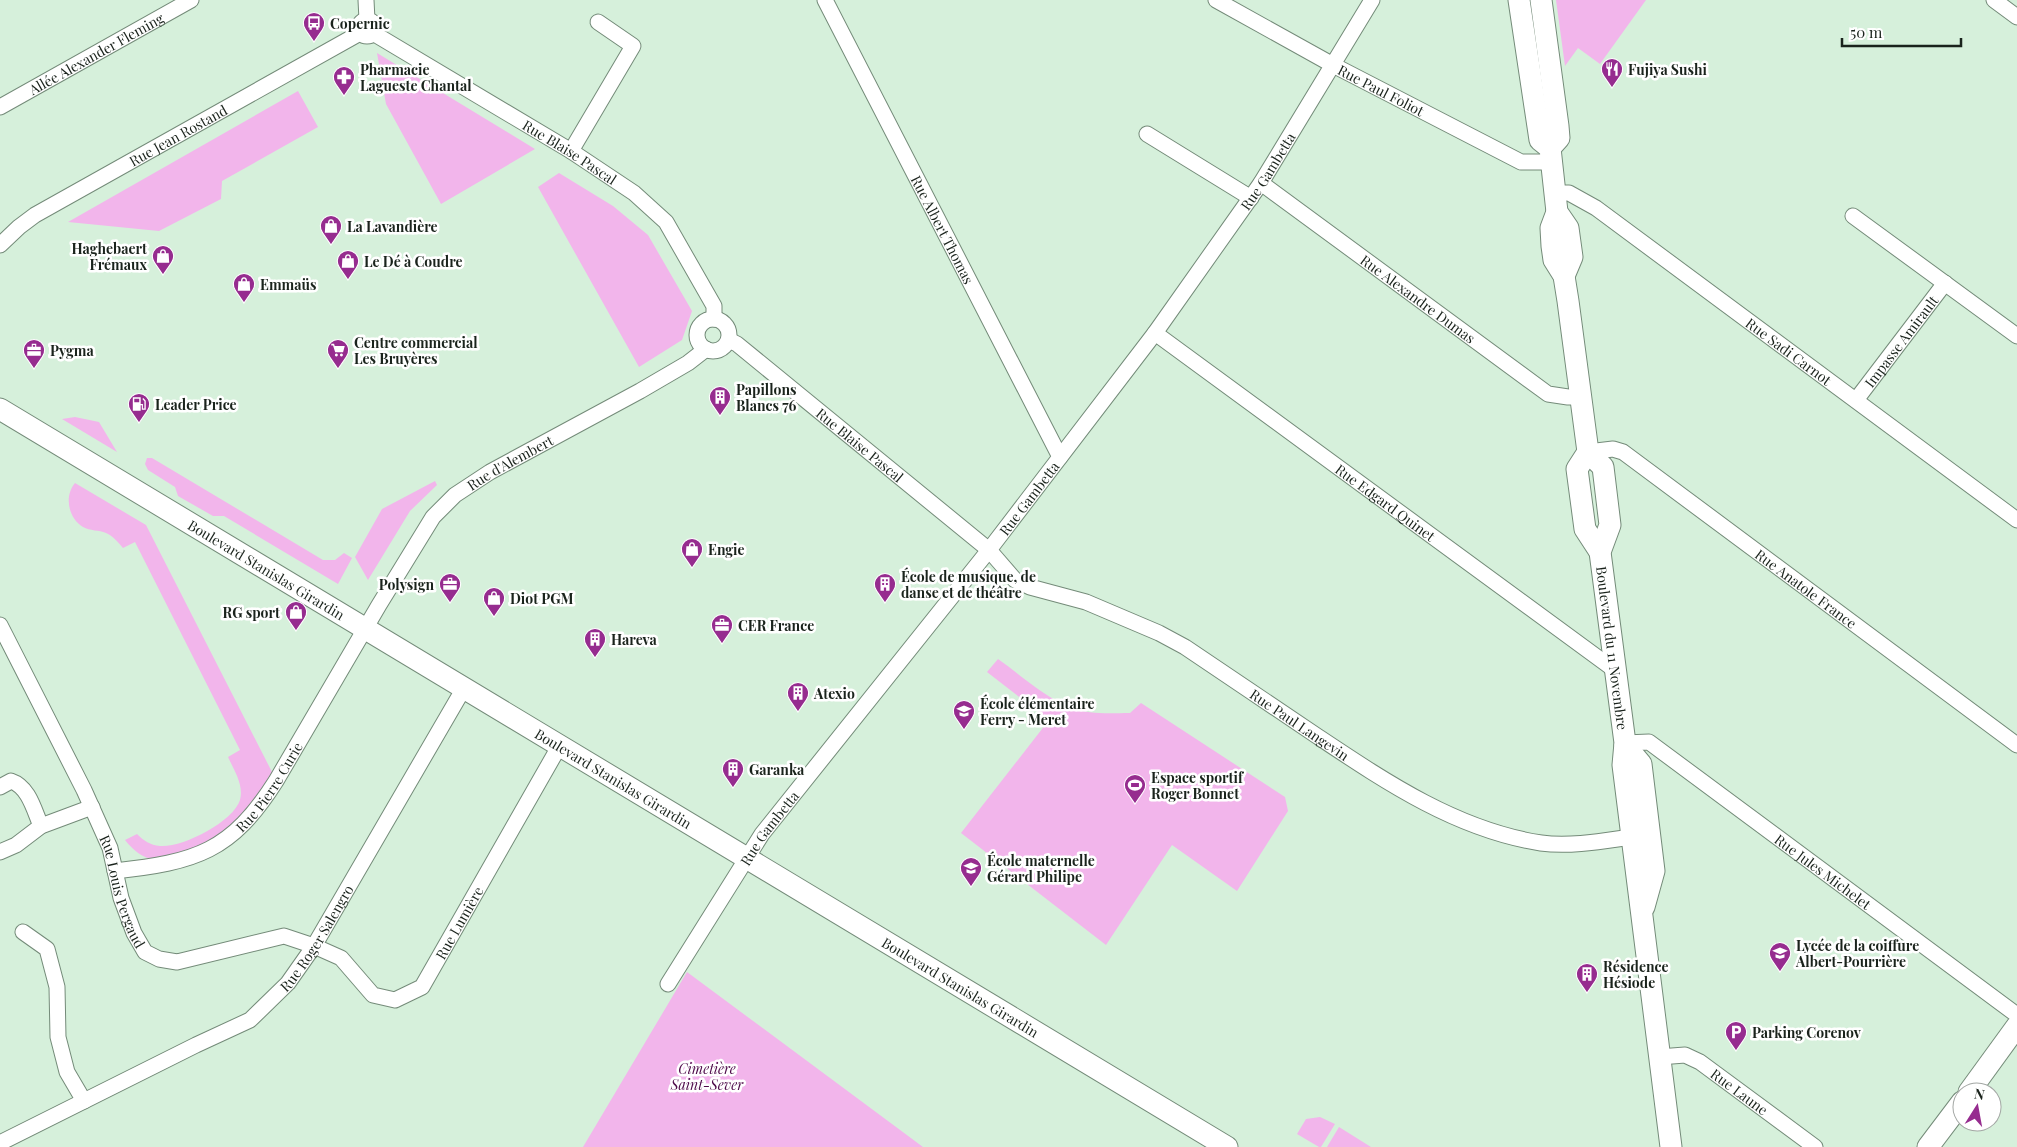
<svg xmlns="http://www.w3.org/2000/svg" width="2017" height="1147" viewBox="0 0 2017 1147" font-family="'Playfair Display',serif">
  <rect width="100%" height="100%" fill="#d6f0db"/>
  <path fill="#f2b5eb" d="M1556,0H1646L1600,64L1578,48L1565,66Z
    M377,53L535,149L441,204L386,104Z
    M298,91L318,127L222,181L221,199L159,231L68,222Z
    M559,173L613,206L648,235L692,311L682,340L639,367L538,187Z
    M75,417L99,422L117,452L62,419Z
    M147,458H152L323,560H335L344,553L352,558L338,584L224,516H213L178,496L175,487L148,470L145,464Z
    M435,481L437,485L410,511L368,580L355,557L382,509Z
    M75,483L146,525L272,772L255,802L242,819L208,844L155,860C141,857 134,851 125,840L137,834C144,841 150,845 160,846C182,848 233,822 240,800C244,785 234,770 228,757L240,750L135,542L123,548C118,542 113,536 106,533C99,530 90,531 83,527C68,518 64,496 75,483Z
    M998,659C1022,676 1045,698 1072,708C1090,715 1112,713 1130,713L1141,703L1285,797L1288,811L1237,891L1172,845L1106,945L961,833L1049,720L987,672Z
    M687,972L923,1147H583Z
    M1320,1117L1335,1124L1321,1147H1319L1297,1134L1306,1119Z
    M1339,1127L1371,1147H1327Z"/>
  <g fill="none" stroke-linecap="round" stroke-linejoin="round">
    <g stroke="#748b79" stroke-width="17">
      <g id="minor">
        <path d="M366,0L367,20"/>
        <path id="s1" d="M825,0L1060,457"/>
        <path id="s2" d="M1216,0L1333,65L1521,162H1552"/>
        <path d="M1994,0L2017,17"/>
        <circle cx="367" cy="28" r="8"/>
        <path id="s3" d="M373,33L571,151L634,193L666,222L714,306V319"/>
        <path id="s4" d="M0,107L191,0"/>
        <path d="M1147,134L1251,198"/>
        <path d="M571,151L633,46L598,22"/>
        <path id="s5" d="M1261,183L1548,394L1568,397H1581"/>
        <path id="s6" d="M1555,193H1569L1596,208L2017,520"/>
        <path d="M1853,216L2017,336"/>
        <path id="s7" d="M0,245L19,227L35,215L360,33"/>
        <circle cx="713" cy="335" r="16"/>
        <path id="s8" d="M1155,333L1616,671"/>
        <path id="s9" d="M729,340L737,344L989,550L1015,580L1030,587L1086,602L1159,633L1185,647C1229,677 1273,706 1317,736C1386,782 1457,830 1541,843C1570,847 1603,841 1631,837"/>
        <path id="s10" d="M1856,400L1945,283"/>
        <path id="s11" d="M1588,452L1613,449L1623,452L2017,745"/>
        <path id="s12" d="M0,625L84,790L110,848L121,898L134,933L145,952L159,959L177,962L284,936L314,946L341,958L373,995L395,1000L422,987L560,745"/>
        <path id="s13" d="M1625,743L1649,742L2017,1015"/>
        <path d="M0,787L11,781C29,787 34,810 41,826"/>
        <path d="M0,852L16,845L41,826L92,807"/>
        <path id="s14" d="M115,871C196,862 231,852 276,781L379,605L433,517L455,495L490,472L640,391L688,363L706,349"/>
        <path d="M23,932L47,949L57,987L58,1037L67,1072L84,1101"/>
        <path id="s15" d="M668,984L762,834L989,550L1155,333L1261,183L1372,0"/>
        <path id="s16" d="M1659,1057L1685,1055L1700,1062L1815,1147"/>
        <path id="s17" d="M0,1143L196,1045L250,1020L288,983L314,946L464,688"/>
      </g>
    </g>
    <g stroke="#748b79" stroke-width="23">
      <g id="secondary">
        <path d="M1519,0L1540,140L1550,148L1557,212L1568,228L1572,257L1564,276"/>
        <path d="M1541,0L1558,126L1559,138L1550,148"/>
        <path id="s18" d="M1557,212L1551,228L1552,246L1554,260L1564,276L1568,301L1588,452L1603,467L1610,525L1600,552L1625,743L1623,765L1671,1147"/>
        <path id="s19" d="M0,409L1227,1147"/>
        <path d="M1588,452L1577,469L1585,529L1600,552"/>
        <path d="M1625,745L1641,764L1654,871L1644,907"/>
        <path d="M1969,1092L2017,1026"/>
        <path d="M1928,1147L1962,1102"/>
      </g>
    </g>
    <use href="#minor" stroke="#fff" stroke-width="15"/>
    <use href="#secondary" stroke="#fff" stroke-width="21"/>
  </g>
  <defs>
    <g id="bus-pin" transform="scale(1.125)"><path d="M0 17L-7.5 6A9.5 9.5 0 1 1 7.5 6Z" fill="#962c8f" stroke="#fff"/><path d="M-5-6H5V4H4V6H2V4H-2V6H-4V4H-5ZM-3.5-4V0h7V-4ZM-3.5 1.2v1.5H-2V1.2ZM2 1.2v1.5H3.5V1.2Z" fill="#fff"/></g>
    <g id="restaurant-pin" transform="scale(1.125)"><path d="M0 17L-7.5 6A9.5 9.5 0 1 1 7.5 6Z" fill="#962c8f" stroke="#fff"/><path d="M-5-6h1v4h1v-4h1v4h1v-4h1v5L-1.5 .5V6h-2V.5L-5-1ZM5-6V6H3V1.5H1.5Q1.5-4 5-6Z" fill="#fff"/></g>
    <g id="pharmacy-pin" transform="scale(1.125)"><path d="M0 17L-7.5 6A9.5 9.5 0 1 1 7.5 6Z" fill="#962c8f" stroke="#fff"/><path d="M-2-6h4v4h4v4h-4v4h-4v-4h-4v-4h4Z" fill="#fff"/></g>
    <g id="shop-pin" transform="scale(1.125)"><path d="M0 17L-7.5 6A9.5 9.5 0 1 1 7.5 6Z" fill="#962c8f" stroke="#fff"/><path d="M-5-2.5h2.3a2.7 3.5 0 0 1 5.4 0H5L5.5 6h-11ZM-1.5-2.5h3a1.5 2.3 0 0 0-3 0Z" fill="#fff"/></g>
    <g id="office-pin" transform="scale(1.125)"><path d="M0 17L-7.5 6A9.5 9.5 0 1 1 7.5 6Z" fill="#962c8f" stroke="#fff"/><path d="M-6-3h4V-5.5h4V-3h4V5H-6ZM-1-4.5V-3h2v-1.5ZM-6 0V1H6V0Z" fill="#fff"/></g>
    <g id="supermarket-pin" transform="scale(1.125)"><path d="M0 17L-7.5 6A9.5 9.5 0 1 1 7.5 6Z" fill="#962c8f" stroke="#fff"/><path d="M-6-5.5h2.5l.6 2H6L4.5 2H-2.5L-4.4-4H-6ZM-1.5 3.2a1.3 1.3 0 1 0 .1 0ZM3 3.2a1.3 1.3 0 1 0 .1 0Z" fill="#fff"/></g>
    <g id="building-pin" transform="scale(1.125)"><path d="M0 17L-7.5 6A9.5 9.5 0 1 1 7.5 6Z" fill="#962c8f" stroke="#fff"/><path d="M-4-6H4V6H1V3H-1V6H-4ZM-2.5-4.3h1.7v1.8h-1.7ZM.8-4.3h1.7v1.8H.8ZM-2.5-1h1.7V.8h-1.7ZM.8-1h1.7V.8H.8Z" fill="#fff"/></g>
    <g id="fuel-pin" transform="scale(1.125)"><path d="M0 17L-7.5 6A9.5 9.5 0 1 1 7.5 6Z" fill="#962c8f" stroke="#fff"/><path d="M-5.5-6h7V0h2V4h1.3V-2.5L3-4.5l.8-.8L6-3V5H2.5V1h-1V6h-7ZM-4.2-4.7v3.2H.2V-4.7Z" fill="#fff"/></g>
    <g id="school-pin" transform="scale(1.125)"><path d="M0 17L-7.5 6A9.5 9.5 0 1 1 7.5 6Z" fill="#962c8f" stroke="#fff"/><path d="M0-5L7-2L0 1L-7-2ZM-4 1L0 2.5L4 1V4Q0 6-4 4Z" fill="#fff"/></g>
    <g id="stadium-pin" transform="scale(1.125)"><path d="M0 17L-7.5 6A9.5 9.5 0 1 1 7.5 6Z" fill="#962c8f" stroke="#fff"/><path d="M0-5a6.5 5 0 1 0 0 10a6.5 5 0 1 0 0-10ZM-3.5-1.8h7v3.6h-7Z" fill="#fff"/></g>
    <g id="university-pin" transform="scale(1.125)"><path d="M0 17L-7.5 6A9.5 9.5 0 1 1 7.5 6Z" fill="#962c8f" stroke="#fff"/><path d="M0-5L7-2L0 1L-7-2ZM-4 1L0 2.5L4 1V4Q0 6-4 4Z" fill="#fff"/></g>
    <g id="parking-pin" transform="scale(1.125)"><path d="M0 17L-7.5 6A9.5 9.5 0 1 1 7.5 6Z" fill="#962c8f" stroke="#fff"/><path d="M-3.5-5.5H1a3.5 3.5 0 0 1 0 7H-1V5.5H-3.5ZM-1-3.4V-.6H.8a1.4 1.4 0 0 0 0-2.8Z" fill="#fff"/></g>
  </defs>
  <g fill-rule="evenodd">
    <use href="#bus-pin" x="314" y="23"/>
    <use href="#restaurant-pin" x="1612" y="69"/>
    <use href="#pharmacy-pin" x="344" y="77"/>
    <use href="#shop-pin" x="331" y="226"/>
    <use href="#shop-pin" x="163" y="256"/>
    <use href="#shop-pin" x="348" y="261"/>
    <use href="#shop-pin" x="244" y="284"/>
    <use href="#office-pin" x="34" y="350"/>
    <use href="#supermarket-pin" x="338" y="350"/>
    <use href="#building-pin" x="720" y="397"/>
    <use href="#fuel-pin" x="139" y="404"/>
    <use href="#shop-pin" x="692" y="549"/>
    <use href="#office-pin" x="450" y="584"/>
    <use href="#building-pin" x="885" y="584"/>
    <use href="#shop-pin" x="494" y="598"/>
    <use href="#shop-pin" x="296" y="612"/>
    <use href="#office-pin" x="722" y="625"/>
    <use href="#building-pin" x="595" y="639"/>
    <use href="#building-pin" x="798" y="693"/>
    <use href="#school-pin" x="964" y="711"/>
    <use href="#building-pin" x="733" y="769"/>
    <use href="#stadium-pin" x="1135" y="785"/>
    <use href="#school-pin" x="971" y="868"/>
    <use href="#university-pin" x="1780" y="953"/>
    <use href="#building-pin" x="1587" y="974"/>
    <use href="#parking-pin" x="1736" y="1032"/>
  </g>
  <g text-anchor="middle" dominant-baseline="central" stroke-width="5" stroke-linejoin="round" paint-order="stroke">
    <g font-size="14" font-weight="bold" fill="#1a231c" stroke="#fff" text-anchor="start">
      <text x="330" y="23">Copernic</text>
      <text x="360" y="69">Pharmacie<tspan x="360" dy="16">Lagueste Chantal</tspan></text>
      <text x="1628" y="69">Fujiya Sushi</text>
      <text x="347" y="226">La Lavandière</text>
      <text x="147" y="248" text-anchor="end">Haghebaert<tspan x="147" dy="16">Frémaux</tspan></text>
      <text x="364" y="261">Le Dé à Coudre</text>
      <text x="260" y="284">Emmaüs</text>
      <text x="354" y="342">Centre commercial<tspan x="354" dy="16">Les Bruyères</tspan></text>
      <text x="50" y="350">Pygma</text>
      <text x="736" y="389">Papillons<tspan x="736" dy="16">Blancs 76</tspan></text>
      <text x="155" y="404">Leader Price</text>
      <text x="708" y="549">Engie</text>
      <text x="901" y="576">École de musique, de<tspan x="901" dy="16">danse et de théâtre</tspan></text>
      <text x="434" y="584" text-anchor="end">Polysign</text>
      <text x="510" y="598">Diot PGM</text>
      <text x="280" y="612" text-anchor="end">RG sport</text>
      <text x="738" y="625">CER France</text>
      <text x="611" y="639">Hareva</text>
      <text x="814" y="693">Atexio</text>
      <text x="980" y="703">École élémentaire<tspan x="980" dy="16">Ferry - Meret</tspan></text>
      <text x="749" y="769">Garanka</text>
      <text x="1151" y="777">Espace sportif<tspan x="1151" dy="16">Roger Bonnet</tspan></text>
      <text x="987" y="860">École maternelle<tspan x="987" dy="16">Gérard Philipe</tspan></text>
      <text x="1796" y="945">Lycée de la coiffure<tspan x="1796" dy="16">Albert-Pourrière</tspan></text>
      <text x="1603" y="966">Résidence<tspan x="1603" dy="16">Hésiode</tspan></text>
      <text x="1752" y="1032">Parking Corenov</text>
    </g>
    <g font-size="14" fill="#1a231c" stroke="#fff">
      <text stroke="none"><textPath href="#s4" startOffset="110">Allée Alexander Fleming</textPath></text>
      <text stroke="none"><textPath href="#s2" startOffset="188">Rue Paul Foliot</textPath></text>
      <text stroke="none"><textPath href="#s7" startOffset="210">Rue Jean Rostand</textPath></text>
      <text stroke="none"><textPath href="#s3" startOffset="230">Rue Blaise Pascal</textPath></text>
      <text stroke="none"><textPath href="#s15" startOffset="1011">Rue Gambetta</textPath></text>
      <text stroke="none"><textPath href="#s1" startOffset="258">Rue Albert Thomas</textPath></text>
      <text stroke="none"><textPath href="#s5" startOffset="195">Rue Alexandre Dumas</textPath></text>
      <text stroke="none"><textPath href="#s10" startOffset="74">Impasse Amirault</textPath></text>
      <text stroke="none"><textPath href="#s6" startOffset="285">Rue Sadi Carnot</textPath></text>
      <text stroke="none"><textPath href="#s9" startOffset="168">Rue Blaise Pascal</textPath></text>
      <text stroke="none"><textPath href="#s14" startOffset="596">Rue d'Alembert</textPath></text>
      <text stroke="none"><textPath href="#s15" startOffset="606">Rue Gambetta</textPath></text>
      <text stroke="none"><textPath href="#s8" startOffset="286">Rue Edgard Quinet</textPath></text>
      <text stroke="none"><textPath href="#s19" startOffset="311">Boulevard Stanislas Girardin</textPath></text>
      <text stroke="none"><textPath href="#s11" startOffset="264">Rue Anatole France</textPath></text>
      <text stroke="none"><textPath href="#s18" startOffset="451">Boulevard du 11 Novembre</textPath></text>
      <text stroke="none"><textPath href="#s9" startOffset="696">Rue Paul Langevin</textPath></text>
      <text stroke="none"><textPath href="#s19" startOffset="716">Boulevard Stanislas Girardin</textPath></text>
      <text stroke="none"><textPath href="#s14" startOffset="185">Rue Pierre Curie</textPath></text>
      <text stroke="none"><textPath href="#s15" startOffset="186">Rue Gambetta</textPath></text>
      <text stroke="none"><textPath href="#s13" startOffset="241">Rue Jules Michelet</textPath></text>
      <text stroke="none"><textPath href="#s12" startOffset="294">Rue Louis Pergaud</textPath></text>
      <text stroke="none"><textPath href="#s12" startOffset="740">Rue Lumière</textPath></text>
      <text stroke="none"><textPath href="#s17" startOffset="385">Rue Roger Salengro</textPath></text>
      <text stroke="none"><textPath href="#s19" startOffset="1121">Boulevard Stanislas Girardin</textPath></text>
      <text stroke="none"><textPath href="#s16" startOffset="92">Rue Laune</textPath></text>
    </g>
    <g font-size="14" font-style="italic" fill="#4d0a49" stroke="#fff">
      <text x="707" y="1068">Cimetière<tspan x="707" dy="16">Saint-Sever</tspan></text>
    </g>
  </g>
  <g transform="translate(1977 1107) rotate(11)"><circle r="24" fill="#ffffff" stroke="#a3a7a4"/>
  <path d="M0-4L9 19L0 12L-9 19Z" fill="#962c8f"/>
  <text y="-8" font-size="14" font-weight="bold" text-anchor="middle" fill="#1a231c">N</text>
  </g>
  <path d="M1842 38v8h119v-8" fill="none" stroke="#1a231c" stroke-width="2.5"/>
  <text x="1850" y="38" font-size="15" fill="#1a231c" stroke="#ffffff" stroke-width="4" paint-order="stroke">50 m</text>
</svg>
